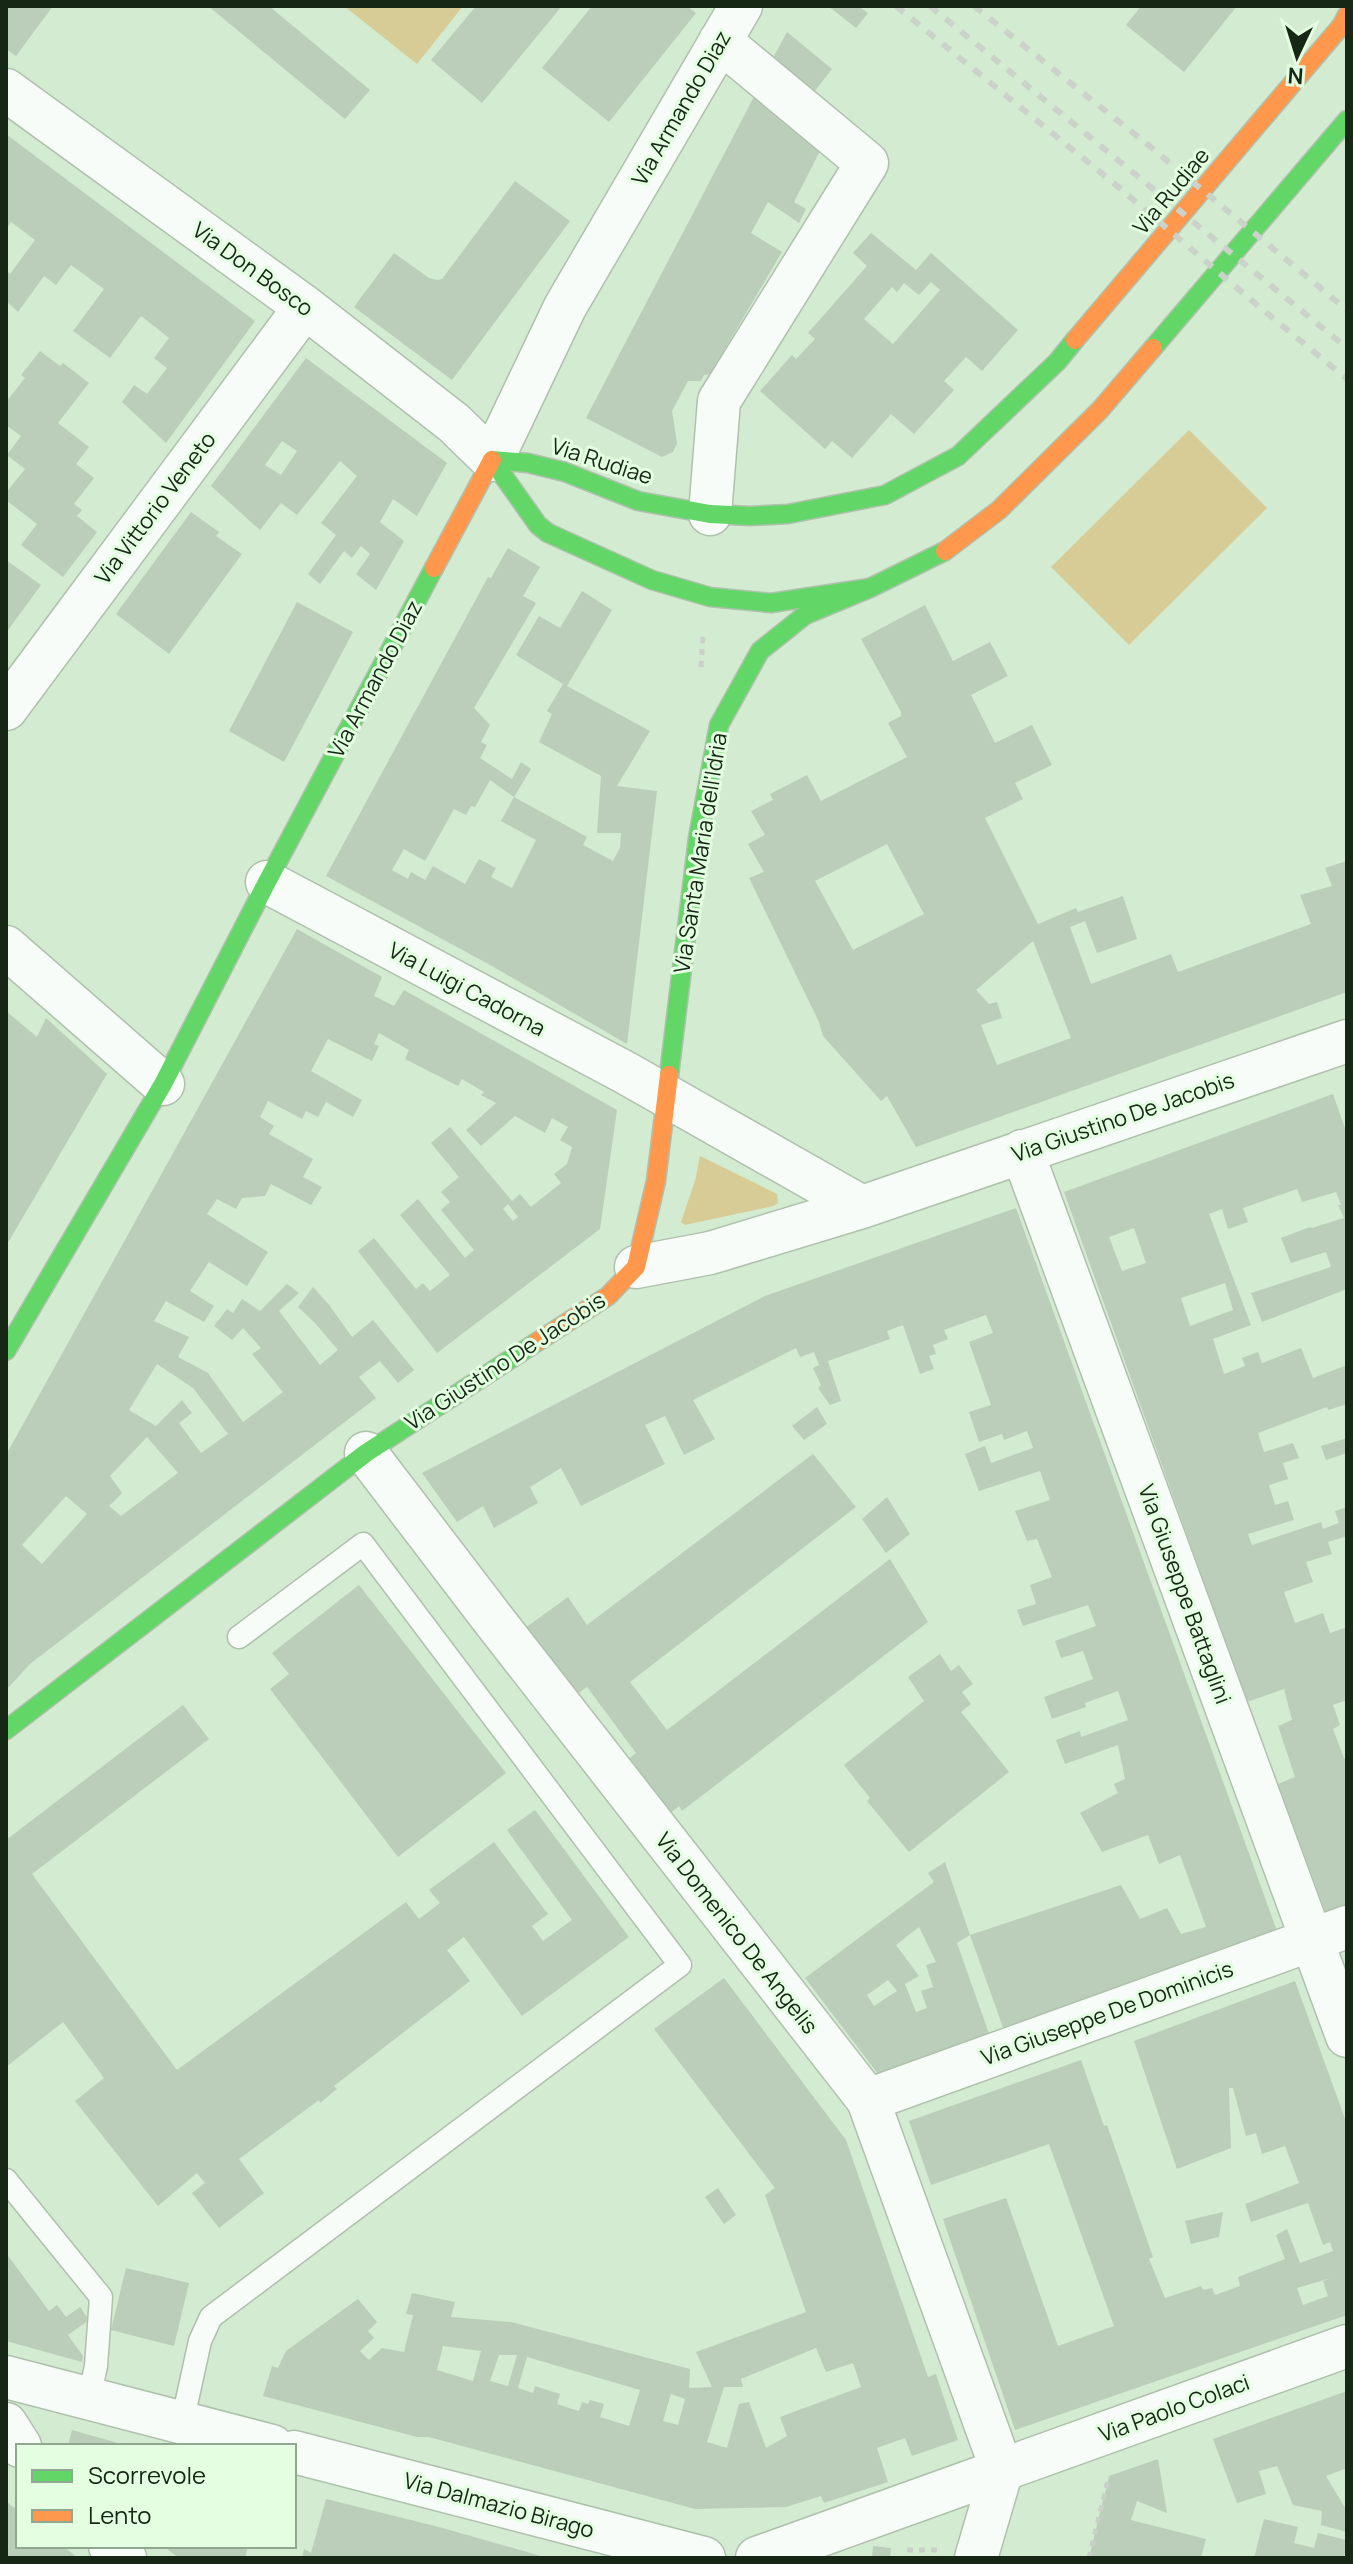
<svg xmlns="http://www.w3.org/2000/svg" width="1353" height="2564" viewBox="0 0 1353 2564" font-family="Manrope,sans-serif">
  <rect width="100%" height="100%" fill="#d3ebd1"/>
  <path fill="#d7cc95" d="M344,6H463L417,64Z
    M1189,430L1267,508L1129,645L1051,567Z
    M700,1156L777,1194L778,1203L773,1206L685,1225L681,1222L695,1181Z"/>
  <path fill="#bbceb9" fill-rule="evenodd" d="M6,6H53L16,56L6,49Z
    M208,6H269L370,90L345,119Z
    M476,6H562L482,103L431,60Z
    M592,6H687L696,13L609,122L542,68Z
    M828,6H858L868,13L856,28Z
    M1141,6H1237L1184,72L1126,25Z
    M787,32L832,69L814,92L773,58Z
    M757,91L822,147L794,202L806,209L799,223L768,202L751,233L782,252L710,374L704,375L701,381H688L672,411L677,443L673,452L662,457L586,418Z
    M6,134L255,321L166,443L122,402L134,385L147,394L167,368L154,358L169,338L141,316L110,358L73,331L104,289L71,265L56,285L44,276L18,312L6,301V270L10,274L35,240L11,222L6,229Z
    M515,181L570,221L452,380L354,307L394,253L429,278L438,280L442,279Z
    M871,233L916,270L931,253L1018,330L982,371L966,357L944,381L954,390L914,434L891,414L852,458L832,441L825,449L760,391L792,355L796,359L815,339L808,333L867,266L853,253ZM931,282L940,290L893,344L864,319L892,287L897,292L904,283L919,295Z
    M40,351L60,366L63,363L89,383L58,423L89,447L76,464L94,478L74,504L82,510L77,516L97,532L63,577L21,545L37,524L6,500V493L25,469L7,455L21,436L6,425V402L25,378L21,375Z
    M306,358L447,463L417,516L393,499L380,522L404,541L376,590L356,574L370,554L361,546L352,558L344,551L320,584L308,574L336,535L321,523L357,476L340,461L297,515L281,503L260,530L211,486ZM282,441L297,451L281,475L265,465Z
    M191,512L219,532L216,536L242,554L169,654L116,614Z
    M508,548L540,567L523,596L536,603L474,708L490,725L481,742L487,745L480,758L512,779L521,762L531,769L514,797L587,837L583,845L613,861L620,848L621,833H597L601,776L539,742L552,714L547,711L563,684L516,655L539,616L560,628L582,591L612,610L567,686L650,731L617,786L657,791L627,1044L492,966L326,876L488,577L491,578ZM490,780L514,797L501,821L536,840L512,888L491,877L496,868L479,859L465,884L433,866L425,880L411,872L408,879L392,870L404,849L425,861L454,809L466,815L471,806L475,807Z
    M6,560L41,585L6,633Z
    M297,602L353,632L284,762L229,731Z
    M925,605L953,661L990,642L1008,676L971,695L995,743L1032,725L1052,765L1015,783L1023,799L985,818L1038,924L1076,908L1078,912L1123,896L1137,939L1097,953L1085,921L1070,927L1091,984L1171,954L1178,972L1311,924L1300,895L1332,886L1325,868L1347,861V992L916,1147L887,1096L881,1101L823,1036L819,1022L749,878L764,872L748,844L765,835L751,811L773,800L770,794L807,775L821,801L907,757L888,723L901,716V712L861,639ZM887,844L924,914L853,950L815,881ZM1033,941L1071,1038L997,1065L981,1025L1002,1018L997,1002L989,1004L976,990Z
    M297,929L382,977L374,996L394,1006L404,990L617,1110L600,1229L437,1353L358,1251L374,1238L416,1289L423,1283L430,1291L450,1275L400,1215L418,1199L465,1258L474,1250L441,1210L450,1202L441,1192L459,1177L431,1143L450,1127L512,1201L520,1194L531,1207L561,1183L554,1174L567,1164L572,1147L560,1140L568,1127L552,1118L545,1133L515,1116L481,1146L466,1130L496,1103L481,1095L484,1092L462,1079L458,1086L405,1059L409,1050L379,1033L374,1044L379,1046L372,1061L328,1039L311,1071L362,1100L353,1117L326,1102L318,1117L306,1111L302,1119L268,1101L260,1117L274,1126L269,1134L313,1159L303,1177L322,1187L311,1205L271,1184L265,1196L242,1198L236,1209L217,1199L207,1214L268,1252L247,1286L209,1262L190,1291L214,1306L204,1322L166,1301L154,1321L189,1337L178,1357L208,1373L243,1422L283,1392L252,1354L261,1348L243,1328L232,1340L214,1326L227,1309L233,1313L242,1299L260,1311L287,1284L299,1293L279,1311L320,1365L338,1350L315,1323L298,1307L313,1287L330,1306L352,1337L373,1320L414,1370L398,1383L380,1361L359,1377L376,1398L30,1664L6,1690V1455ZM508,1204L518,1217L513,1221L503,1209ZM157,1364L193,1388L228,1434L201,1453L179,1423L192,1413L182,1400L156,1426L129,1410ZM147,1437L178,1473L121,1516L109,1506L122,1493L110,1476ZM66,1496L87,1514L42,1564L22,1545Z
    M6,1011L37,1037L46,1018L107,1074L6,1246Z
    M1333,1094L1347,1134V1289L1262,1322L1251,1293L1331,1267L1326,1252L1291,1263L1281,1238L1310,1227L1312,1228L1344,1218L1338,1205H1341L1336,1192L1302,1202L1297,1189L1243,1208L1248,1222L1228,1229L1222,1209L1209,1214L1251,1325L1213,1339L1224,1374L1245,1366L1242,1358L1258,1352L1262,1363L1301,1348L1313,1378L1347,1365V1404L1328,1410L1327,1407L1258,1433L1264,1452L1293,1443L1299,1458L1283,1463L1288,1479L1269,1485L1275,1505L1288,1501L1294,1520L1248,1534L1252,1545L1321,1522L1323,1529L1339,1523L1335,1511L1347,1507V1536L1328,1542L1332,1554L1306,1562L1313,1582L1284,1592L1295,1623L1323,1613L1330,1633L1347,1627V1700L1333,1705L1340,1725L1333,1729L1344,1758H1347V1909L1327,1916L1278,1784L1295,1777L1278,1726L1292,1720L1284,1689L1247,1702L1064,1192ZM1134,1228L1146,1263L1122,1271L1109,1237ZM1225,1283L1233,1310L1190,1326L1181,1298Z
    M1016,1208L1278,1934L1005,2033L970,1935L1121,1885L1140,1919L1167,1908L1181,1934L1206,1927L1180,1855L1159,1864L1148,1835L1102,1852L1080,1813L1118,1793L1114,1784L1125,1779L1118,1745L1065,1764L1056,1740L1080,1731L1081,1737L1128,1720L1118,1691L1085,1703L1086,1707L1052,1719L1044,1697L1093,1679L1083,1651L1061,1658L1055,1641L1096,1626L1088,1605L1023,1626L1017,1610L1036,1604L1030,1585L1052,1577L1037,1539L1027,1541L1015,1511L1050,1500L1040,1471L979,1491L965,1454L985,1446L991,1463L1033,1448L1027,1431L1004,1440L1002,1434L979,1442L969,1412L991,1405L969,1342L993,1333L986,1315L944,1330L948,1339L933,1345L936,1354L929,1356L934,1369L920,1374L903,1325L887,1331L890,1339L828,1361L841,1401L830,1405L818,1388L821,1385L813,1368L819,1365L814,1352L800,1357L796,1348L693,1400L715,1439L684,1455L665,1416L645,1425L665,1464L581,1506L561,1468L530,1487L538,1503L494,1528L483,1506L457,1522L422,1473L765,1296Z
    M817,1407L827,1424L804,1440L792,1426Z
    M1347,1438V1453L1326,1460L1321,1446Z
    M813,1454L856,1507L630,1682L667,1730L890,1559L928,1622L682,1811L679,1806L668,1815L627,1760L636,1753L587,1687L576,1695L525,1628L568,1597L587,1625Z
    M887,1497L910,1534L886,1553L862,1519Z
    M359,1585L506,1773L398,1857L270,1689L289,1674L272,1653Z
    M940,1654L951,1671L959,1665L973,1684L962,1692L971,1704L961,1712L1009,1772L909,1852L867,1801L870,1798L844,1765L924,1701L908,1677Z
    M183,1705L209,1739L32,1874L177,2070L406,1902L419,1919L440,1903L429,1890L494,1842L548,1914L532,1926L543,1941L572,1920L507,1830L535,1810L629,1937L522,2016L464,1937L447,1950L470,1981L334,2086L337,2089L320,2103L319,2100L239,2159L264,2193L219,2228L192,2193L205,2183L197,2173L158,2206L75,2101L104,2078L63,2022L6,2067V1840Z
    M945,1862L970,1935L957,1943L991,2039L881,2078L805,1978L934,1882L928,1873ZM919,1927L936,1962L926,1965L933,1987L921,1991L927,2008L916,2012L905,1984L919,1976L896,1945ZM888,1980L897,1991L874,2006L867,1995Z
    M724,1978L846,2140L928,2377L936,2374L958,2440L912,2456L905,2438L877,2448L888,2482L824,2503L821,2496L786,2507L695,2509L429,2437H417L263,2396L272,2366L278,2368L286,2351L358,2299L377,2322L368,2331L374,2338L360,2351L369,2360L382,2348L404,2352L413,2315L406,2314L412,2293L455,2302L451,2317L511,2322L690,2369L689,2388L712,2387L696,2352L806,2312L765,2195L775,2188L654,2029ZM443,2346L481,2351L473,2381L437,2370ZM816,2348L826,2372L853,2363L861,2387L780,2417L787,2436L766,2448L749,2402L739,2404L727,2448L707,2442L724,2387H743L741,2379ZM499,2355H517L508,2386L490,2381ZM527,2357L640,2390L629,2426L600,2417L604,2404L590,2400L588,2404L582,2402L579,2411L557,2404L560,2394L535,2386L533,2393L518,2388ZM671,2394L685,2399L678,2425L663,2421Z
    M1295,1981L1347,2124V2315L1015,2430L943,2219L1006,2198L1058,2346L1114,2326L1049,2144L931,2185L909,2121L1081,2060L1104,2126L1107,2125L1153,2257L1149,2259L1165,2298L1201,2286L1203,2290L1212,2288L1215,2295L1240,2286L1238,2277L1285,2259L1276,2235L1287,2229L1300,2263L1333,2251L1330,2242L1323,2245L1308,2203L1251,2222L1245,2204L1299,2183L1285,2146L1262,2154L1256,2133L1246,2136L1233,2088H1229L1231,2148L1177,2169L1134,2041ZM1331,2278L1323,2281L1328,2296L1303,2305L1297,2288Z
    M718,2188L736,2215L724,2224L705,2197Z
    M1223,2212L1219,2237L1191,2244L1185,2221Z
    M6,2253L49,2311L57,2305L66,2317L80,2307L89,2320L68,2335L83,2356L82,2362L6,2341Z
    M126,2268L189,2283L174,2346L111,2330Z
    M1347,2391V2468L1326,2476L1347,2511V2532L1321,2525L1322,2511L1293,2505L1277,2466L1259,2471L1266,2494L1237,2503L1213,2439Z
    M72,2430L125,2445V2446H68Z
    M1158,2459L1167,2513L1137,2501L1131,2520L1206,2539L1201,2558H1089L1109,2476Z
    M326,2499L439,2527L548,2558H302L304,2549L311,2553Z
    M6,2501L18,2511V2546H63L78,2558H6Z
    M1264,2519L1298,2527L1294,2543L1314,2548L1318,2533L1347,2540L1344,2558H1254Z
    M163,2546H248L245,2558H179Z
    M873,2546L891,2548L890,2558H872Z"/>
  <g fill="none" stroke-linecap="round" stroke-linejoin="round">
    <g stroke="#afc1ad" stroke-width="25">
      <path id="lane" d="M6,2180L101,2297L96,2366L89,2399
        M182,2423L200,2341L211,2317L680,1965L363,1544L239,1637"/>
    </g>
    <g stroke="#afc1ad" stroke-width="45">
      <path id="street" d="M6,90L305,307L454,423L492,460L565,307L741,6
        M710,514L719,401L867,163L720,41
        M6,709L305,307
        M267,882L626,1073L862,1207
        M6,947L163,1084
        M1022,1151L1347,2036
        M636,1267L710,1253L862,1207L1347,1041
        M366,1453L492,1618L868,2100L1002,2470
        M868,2100L1347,1927
        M6,2377L272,2446
        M6,2424L20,2446
        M294,2452L704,2558
        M110,2546L125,2558
        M757,2558L1347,2346
        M976,2558L1002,2470"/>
    </g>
    <g stroke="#afc1ad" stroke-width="21">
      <path id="fast" d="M1153,348L1347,120
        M492,460L538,525L548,533L652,580L710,597L771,603L870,588L945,551
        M492,460L528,463L565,472L638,501L710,514L750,516L788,514L885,495L958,456L1057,362L1075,340
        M669,1075L698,838L719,725L760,651L805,615L870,588
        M6,1351L163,1084L267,882L434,568
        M6,1730L366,1453L537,1342"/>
    </g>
    <g stroke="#afc1ad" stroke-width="21">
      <path id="slow" d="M1075,340L1342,25L1347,15
        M945,551L999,510L1100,410L1153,348
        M434,568L492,460
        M537,1342L608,1296L636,1267L656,1181L669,1075"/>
    </g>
    <path stroke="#c9d0c8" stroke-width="5" stroke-dasharray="6 6" stroke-linecap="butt" d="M701,667L703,637
      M907,2550H937
      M1089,2558L1109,2476"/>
    <use href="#lane" stroke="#f8fcf8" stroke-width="22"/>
    <use href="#street" stroke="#f8fcf8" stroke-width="42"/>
    <use href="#fast" stroke="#63d668" stroke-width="18"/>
    <use href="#slow" stroke="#ff974d" stroke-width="18"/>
    <path stroke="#cad2c9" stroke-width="6" stroke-dasharray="10 10" stroke-linecap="butt" d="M896,6L1116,185L1257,305L1347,379
      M930,6L1347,348
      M974,6L1147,144L1347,310"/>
  </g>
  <g text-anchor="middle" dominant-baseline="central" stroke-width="6" stroke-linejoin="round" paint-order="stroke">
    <g font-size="22" fill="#172716" stroke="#e3fee1">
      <text transform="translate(681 108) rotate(-60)">Via Armando Diaz</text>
      <text transform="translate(1171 191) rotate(-50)">Via Rudiae</text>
      <text transform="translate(253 269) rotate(36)">Via Don Bosco</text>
      <text transform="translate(602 461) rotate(18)">Via Rudiae</text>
      <text transform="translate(155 508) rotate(-53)">Via Vittorio Veneto</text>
      <text transform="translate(375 679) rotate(-62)">Via Armando Diaz</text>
      <text transform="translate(700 853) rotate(-81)">Via Santa Maria dell'Idria</text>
      <text transform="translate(467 989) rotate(28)">Via Luigi Cadorna</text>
      <text transform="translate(1123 1117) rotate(-19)">Via Giustino De Jacobis</text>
      <text transform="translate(505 1361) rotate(-33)">Via Giustino De Jacobis</text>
      <text transform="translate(1185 1594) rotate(70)">Via Giuseppe Battaglini</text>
      <text transform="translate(737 1933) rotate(52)">Via Domenico De Angelis</text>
      <text transform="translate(1107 2013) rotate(-20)">Via Giuseppe De Dominicis</text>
      <text transform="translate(1174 2408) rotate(-20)">Via Paolo Colaci</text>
      <text transform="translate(499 2505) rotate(15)">Via Dalmazio Birago</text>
    </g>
  </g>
  <rect width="1353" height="2564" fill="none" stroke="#172716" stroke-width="16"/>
  <rect x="16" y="2444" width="280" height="104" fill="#e3fee1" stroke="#91a890" stroke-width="2"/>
  <rect x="32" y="2470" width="40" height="12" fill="#63d668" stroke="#91a890" stroke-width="2"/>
  <text x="88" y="2484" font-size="24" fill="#172716">Scorrevole</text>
  <rect x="32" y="2510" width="40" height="12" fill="#ff974d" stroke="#91a890" stroke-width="2"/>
  <text x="88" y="2524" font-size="24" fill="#172716">Lento</text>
  <g transform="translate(1297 56) rotate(184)" stroke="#e3fee1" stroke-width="6" paint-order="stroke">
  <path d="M0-6L14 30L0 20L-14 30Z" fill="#172716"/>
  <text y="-12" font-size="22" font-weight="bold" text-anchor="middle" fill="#172716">N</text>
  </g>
</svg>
